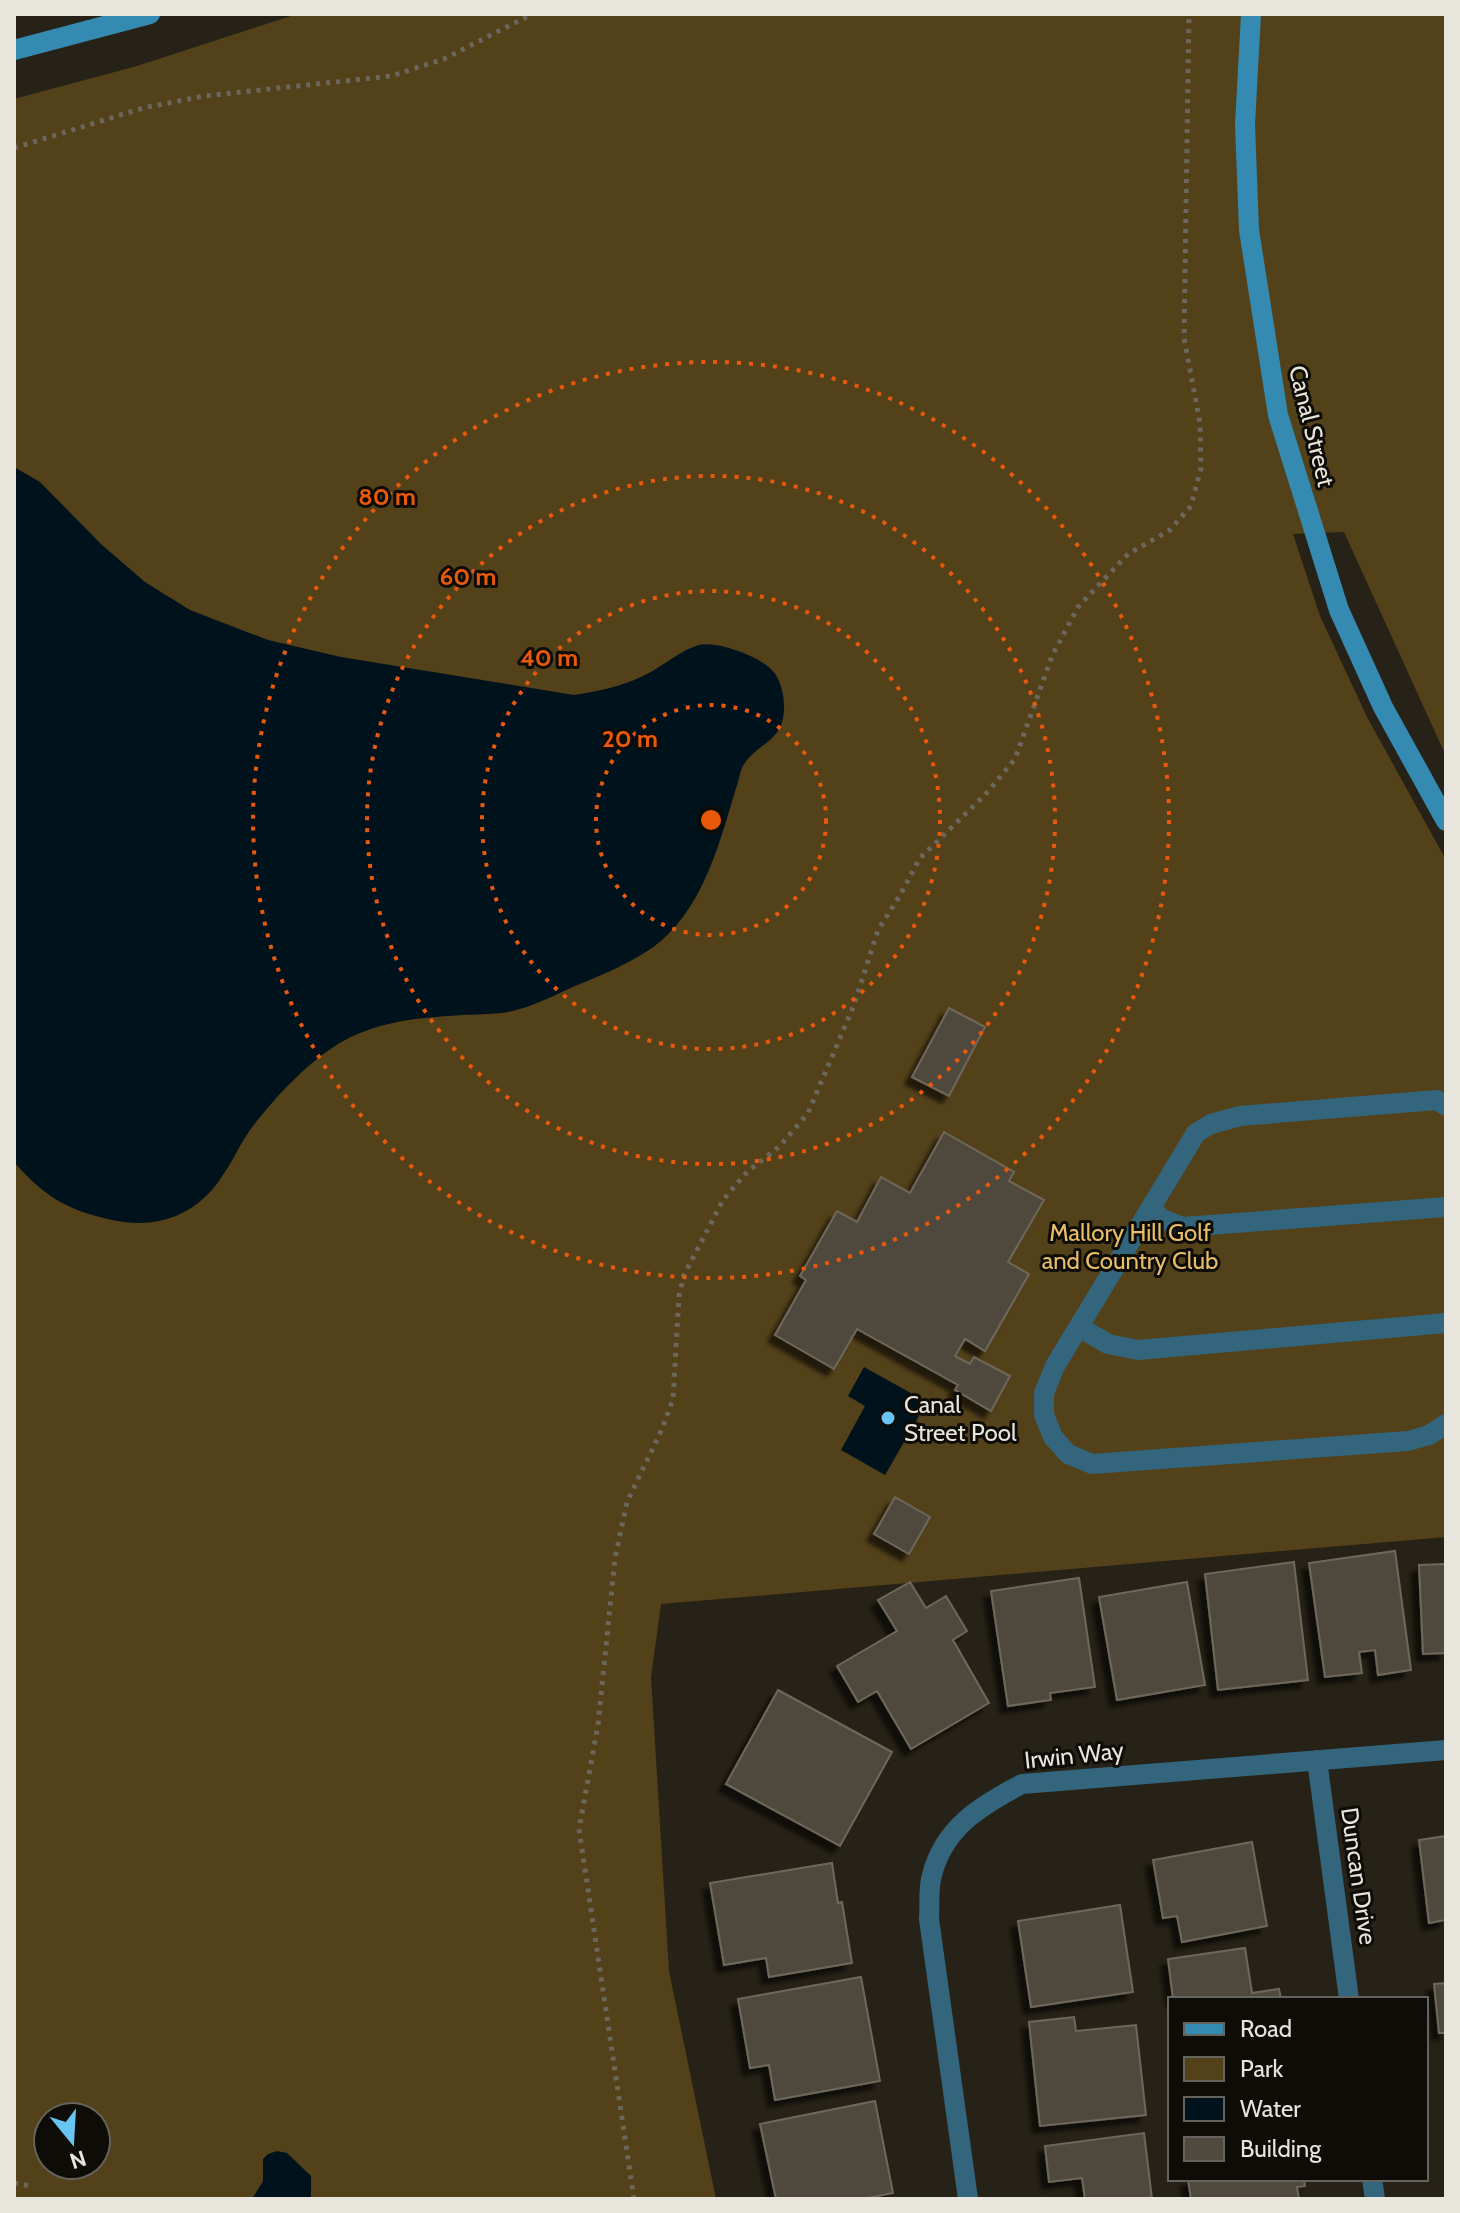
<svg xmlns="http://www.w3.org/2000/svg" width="1460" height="2213" viewBox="0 0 1460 2213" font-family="Cabin,sans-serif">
  <defs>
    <filter id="shadow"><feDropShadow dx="-7" dy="7" stdDeviation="2" flood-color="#0009"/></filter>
  </defs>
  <rect width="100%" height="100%" fill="#272217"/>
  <path fill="#53411a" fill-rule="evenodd" d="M297,14H1446V756L1344,532L1293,534L1320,616L1367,717L1446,860V1537L661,1604L651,1677L669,1971L716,2199H14V99L137,66ZM48,2117H96V2165H48Z"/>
  <path fill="#00131d" d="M14,467L40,482L102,545L145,582L190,610L268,640L341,657L574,695C597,691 621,687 643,676C661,668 680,650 699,645C718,641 757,656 771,669C780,677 784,694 784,705C785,743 758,741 743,766C740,771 739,780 737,785C721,838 705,903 661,941C637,961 604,974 575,986C553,996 526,1010 502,1013C445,1017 382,1014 332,1048C303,1067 271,1102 250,1130C240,1144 233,1161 223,1175C198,1215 157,1230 112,1220C67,1210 45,1197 14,1162Z
    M864,1367L927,1402L885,1475L841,1450L865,1406L848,1396Z
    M277,2151L287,2153L311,2176V2199H252L263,2181V2159L268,2154Z"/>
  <path fill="#504a3e" stroke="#6e685b" stroke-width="2" filter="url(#shadow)" d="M949,1008L985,1027L949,1096L912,1077Z
    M944,1132L1014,1172L1009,1181L1044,1200L1008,1262L1029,1274L985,1351L965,1339L955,1356L970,1364L974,1357L1010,1376L991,1411L955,1390L958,1385L857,1329L834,1369L775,1335L806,1280L800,1276L837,1211L857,1222L881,1177L910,1193Z
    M895,1497L930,1517L909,1554L874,1534Z
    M1395,1551L1411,1670L1378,1675L1375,1650L1359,1652L1362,1673L1325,1677L1309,1563Z
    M1294,1562L1308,1680L1218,1690L1205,1574Z
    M1446,1564V1653L1423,1654L1419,1565Z
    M1079,1578L1095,1687L1050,1693L1051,1700L1008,1706L991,1591Z
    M910,1582L926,1608L946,1596L967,1631L953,1640L989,1703L911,1749L877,1691L858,1702L837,1666L897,1631L878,1600Z
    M1187,1582L1205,1685L1117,1700L1099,1597Z
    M778,1690L892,1752L840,1846L726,1784Z
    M1446,1836V1920L1429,1923L1419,1840Z
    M1252,1842L1267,1926L1182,1942L1177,1916L1163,1918L1153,1860Z
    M832,1863L838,1903L842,1902L852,1963L769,1977L766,1958L724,1965L710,1883Z
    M1120,1905L1133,1992L1031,2007L1018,1921Z
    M1245,1948L1252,1993L1279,1989L1281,1999H1173L1168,1959Z
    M861,1977L880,2081L775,2100L769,2065L750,2068L738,1999Z
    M1446,1983V2033H1439L1434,1984Z
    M1074,2017L1076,2031L1136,2025L1146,2115L1040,2126L1029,2022Z
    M875,2101L893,2193L863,2199H776L760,2124Z
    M1144,2133L1152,2199H1085L1082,2178L1049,2182L1045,2146Z
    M1188,2179H1304L1305,2186L1297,2187L1299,2199H1191Z"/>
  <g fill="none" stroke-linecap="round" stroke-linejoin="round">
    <path stroke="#6b675d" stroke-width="5" stroke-dasharray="4 6" stroke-linecap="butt" d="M14,148L143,108L204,96L391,76L444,59L532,14
      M14,2183L31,2186
      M634,2199L579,1829L598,1725L615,1558L627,1502L662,1429L673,1399L679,1296L684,1275L723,1200L747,1172L779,1147L808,1113L854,1005L878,930L899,897L920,858L985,795L1015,759L1052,656L1078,607L1128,554L1170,530L1191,506L1201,468L1200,423L1184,338L1189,14"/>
    <path stroke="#33657d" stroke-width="20" d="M1446,1106L1437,1100L1240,1116L1211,1124L1196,1133L1055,1366L1044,1393V1415L1053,1437L1068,1454L1092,1464L1408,1441L1429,1435L1446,1424
      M1151,1208L1162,1219L1183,1227L1446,1207
      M1079,1327L1108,1344L1138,1350L1446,1323"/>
    <path stroke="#33657d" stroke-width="20" d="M1317,1760L1349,1999
      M1372,2179L1375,2199
      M968,2199L929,1919C930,1905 928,1888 932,1875C944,1827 982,1805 1022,1784L1446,1750"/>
    <path stroke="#348ab0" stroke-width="20" d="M1251,14L1245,125L1249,230L1278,415L1339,610L1383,707L1446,821
      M14,50L150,14"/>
  </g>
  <g fill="none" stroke="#e8590c" stroke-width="4" stroke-dasharray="4 8">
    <circle cx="711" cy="820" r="115"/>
    <circle cx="711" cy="820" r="229"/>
    <circle cx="711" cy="820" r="344"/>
    <circle cx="711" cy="820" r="458"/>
  </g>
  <circle fill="#68c4f0" stroke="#0e0c07" stroke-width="3" cx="888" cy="1418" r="8"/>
  <g text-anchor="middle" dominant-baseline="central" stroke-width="6" stroke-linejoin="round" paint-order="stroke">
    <g font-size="24" fill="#e8e5dd" stroke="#0e0c07">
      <text transform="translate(1312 426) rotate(76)">Canal Street</text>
      <text transform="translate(1074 1755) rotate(-6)">Irwin Way</text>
      <text transform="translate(1359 1876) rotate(82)">Duncan Drive</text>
    </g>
    <g font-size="24" fill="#e8be68" stroke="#0e0c07">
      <text x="1130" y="1232">Mallory Hill Golf<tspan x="1130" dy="28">and Country Club</tspan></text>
    </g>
    <g font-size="24" fill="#e8e5dd" stroke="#0e0c07" text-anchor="start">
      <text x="904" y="1404">Canal<tspan x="904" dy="28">Street Pool</tspan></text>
    </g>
  </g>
  <circle cx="711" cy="820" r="12" fill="#e8590c" stroke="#0e0c07" stroke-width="4"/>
  <g font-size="24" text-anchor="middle" font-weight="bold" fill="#e8590c" stroke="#0e0c07" stroke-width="6" stroke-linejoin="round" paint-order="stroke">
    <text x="387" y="505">80 m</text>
    <text x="468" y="585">60 m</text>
    <text x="549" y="666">40 m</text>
    <text x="630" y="747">20 m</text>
  </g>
  <rect width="1460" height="2213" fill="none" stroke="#e8e5dd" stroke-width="32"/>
  <rect x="1168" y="1997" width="260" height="184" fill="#0e0c07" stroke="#65635d" stroke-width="2"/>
  <rect x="1184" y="2023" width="40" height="12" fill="#348ab0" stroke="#65635d" stroke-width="2"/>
  <text x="1240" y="2037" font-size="24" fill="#e8e5dd">Road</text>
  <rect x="1184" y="2057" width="40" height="24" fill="#53411a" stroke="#65635d" stroke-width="2"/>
  <text x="1240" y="2077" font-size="24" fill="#e8e5dd">Park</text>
  <rect x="1184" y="2097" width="40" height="24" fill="#00131d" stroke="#65635d" stroke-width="2"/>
  <text x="1240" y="2117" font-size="24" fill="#e8e5dd">Water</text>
  <rect x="1184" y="2137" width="40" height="24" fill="#504a3e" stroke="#65635d" stroke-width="2"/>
  <text x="1240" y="2157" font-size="24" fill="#e8e5dd">Building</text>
  <g transform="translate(72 2141) rotate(162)"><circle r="38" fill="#0e0c07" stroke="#65635d" stroke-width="2"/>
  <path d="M0-6L14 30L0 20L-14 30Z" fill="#68c4f0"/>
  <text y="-12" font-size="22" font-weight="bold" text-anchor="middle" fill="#e8e5dd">N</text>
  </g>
</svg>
